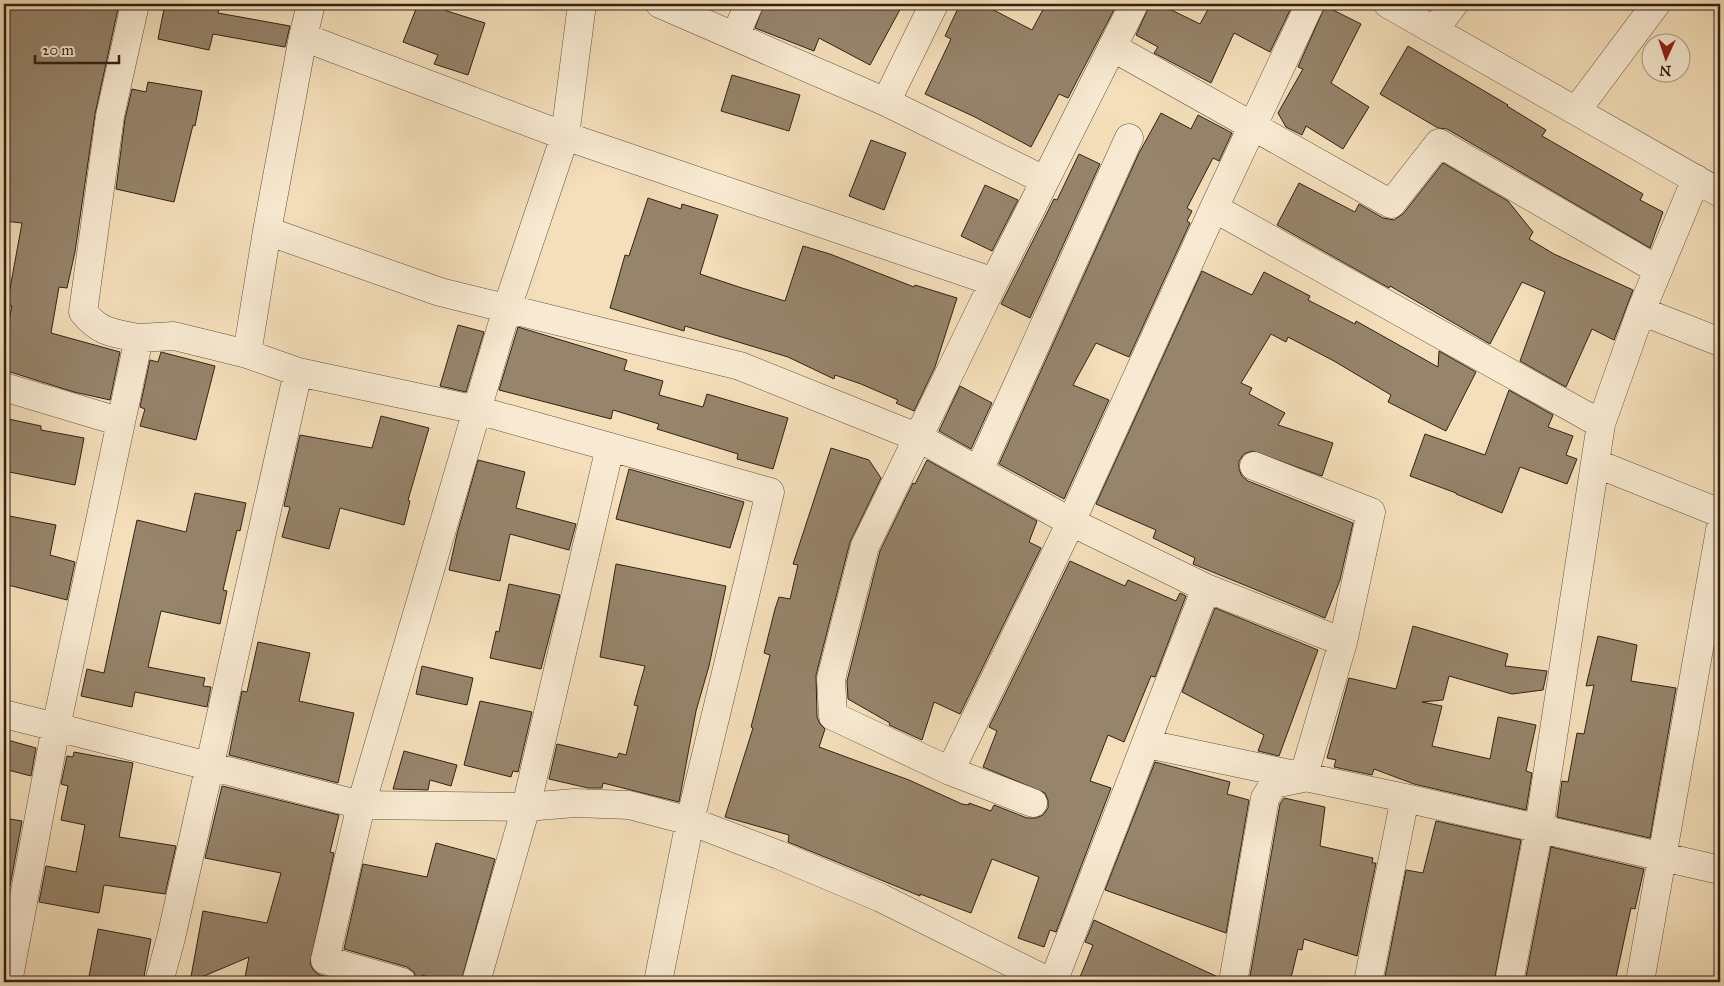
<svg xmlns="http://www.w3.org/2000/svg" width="1724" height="986" viewBox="0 0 1724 986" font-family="'IM FELL Great Primer',serif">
  <rect width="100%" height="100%" fill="#f4dfba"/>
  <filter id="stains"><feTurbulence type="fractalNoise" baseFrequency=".004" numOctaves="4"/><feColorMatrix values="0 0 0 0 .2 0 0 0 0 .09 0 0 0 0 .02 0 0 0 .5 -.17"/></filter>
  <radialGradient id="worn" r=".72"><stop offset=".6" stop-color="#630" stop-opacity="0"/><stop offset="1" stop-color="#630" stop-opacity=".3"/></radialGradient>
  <path fill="#96846b" stroke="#312115" d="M4,4H119L95,114L75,252L67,288L59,287L51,333L120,352L110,400L74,392L4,370V341L12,306L7,305L22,223L4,221Z
    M165,4H220L218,13L290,26L285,47L213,34L209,50L158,39Z
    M418,4H432L447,11L485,23L468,75L434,64L438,55L403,42Z
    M764,4H903L870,65L819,38L814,51L755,28Z
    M960,4H982L1032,30L1046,4H1117L1068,98L1059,94L1031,147L975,117L925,94L951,39L945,36Z
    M1150,4H1159L1200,24L1211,4H1293L1270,52L1234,33L1211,83L1154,53L1158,47L1136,35Z
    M1325,6L1361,24L1331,83L1369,107L1343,149L1306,126L1302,135L1286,127L1278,113L1303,69L1298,67Z
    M1408,46L1508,105L1507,106L1546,130L1542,136L1643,194L1640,200L1663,212L1650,248L1447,129L1438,128L1380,94Z
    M732,75L800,95L789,131L721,111Z
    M148,82L202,91L195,126L193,125L174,202L116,189L125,119L132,89L146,92Z
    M1161,113L1191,129L1198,115L1232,133L1219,161L1213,158L1187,208L1192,211L1187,221L1190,223L1129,357L1096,343L1073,385L1109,400L1064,499L999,464L1139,153Z
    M871,140L906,153L884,210L849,196Z
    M1079,154L1100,164L1030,318L1001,304L1054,199L1057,200Z
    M1443,163L1508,201L1533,232L1529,239L1554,254L1633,290L1614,340L1592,329L1566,387L1520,361L1545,292L1522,282L1490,344L1390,286L1389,288L1277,225L1299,183L1355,212L1359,204L1383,218L1394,220L1403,214Z
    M985,185L1018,200L992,251L961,236Z
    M648,198L681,209L682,204L718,215L700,274L742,288L785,301L803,246L830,254L914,287L915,285L957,298L935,367L914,411L896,403L898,400L861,384L835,375L834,379L788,357L685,326L684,331L610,308L625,255L629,256Z
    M1202,271L1252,295L1264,272L1310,296L1308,300L1355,324L1356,321L1438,367L1439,351L1476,372L1446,431L1388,402L1391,395L1334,361L1288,337L1286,342L1271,334L1241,383L1252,388L1249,394L1285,413L1278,425L1333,443L1322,476L1252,451L1244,454L1239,461V469L1242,476L1248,481L1353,523L1340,580L1325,618L1193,564L1195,558L1153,538L1156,530L1096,504Z
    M458,325L484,332L466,392L440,386Z
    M518,327L627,360L624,370L663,381L659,395L703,407L707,394L788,418L773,469L737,459L738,454L657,429L659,424L613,410L611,419L499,390Z
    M161,352L215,366L196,440L140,426L145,409L140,407L150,360L158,362Z
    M960,386L992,403L971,449L939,431Z
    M1509,390L1553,415L1548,427L1573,436L1566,455L1577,459L1567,484L1520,467L1502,513L1456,494V493L1410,476L1425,434L1485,455Z
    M381,416L429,428L408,500L410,501L404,525L340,508L329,549L282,537L290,507L284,506L300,435L372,448Z
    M4,418L41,426V430L84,438L75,485L4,471Z
    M831,448L869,460L881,478L850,542L816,675L817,717L820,724L825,729L819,747L909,780L962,804L969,805V803L991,811L994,805L1027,818H1036L1043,815L1048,808V800L1045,793L983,767L997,731L989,727L1070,561L1125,586L1128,580L1176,601L1180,593L1186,596L1155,677L1151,676L1124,742L1108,735L1090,781L1111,788L1056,932L1050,930L1044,947L1018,938L1039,877L992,859L971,913L920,894V896L788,842L789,835L725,817L753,728L751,727L770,655L764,653L775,609L779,597L790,599L798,565L793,564Z
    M478,460L525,472L516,508L576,524L569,550L510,534L500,581L449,570L457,534Z
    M927,460L1037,521L1029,542L1041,548L960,714L934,702L922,740L889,725L890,723L848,699L847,681L880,551L913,483L915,484Z
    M629,469L744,502L730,548L616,519Z
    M195,493L246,503L240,531L237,530L223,590L227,591L220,624L161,611L148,667L205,678L203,686L211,687L207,707L135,692L132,707L81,696L87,669L104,673L137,520L186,532Z
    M4,515L56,525L50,555L75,562L67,600L4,584Z
    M616,564L726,586L709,666L696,711L679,802L603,783L602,788H588L549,779L557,744L617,758L619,753L626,755L638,706L634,705L645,666L600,657Z
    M509,584L560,595L541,669L490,658L496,631L499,632Z
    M1215,608L1318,650L1279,756L1258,751L1264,735L1182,692Z
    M1413,626L1508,654L1505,666L1547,671L1543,690L1512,694L1449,676L1443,700L1422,702L1442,706L1432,746L1490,759L1498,717L1536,725L1526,771L1532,773L1526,810L1414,784L1374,769L1372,775L1334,767L1336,760L1327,758L1349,678L1396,689Z
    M1598,636L1637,645L1631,681L1676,688L1650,838L1557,817L1562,781L1568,782L1577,733L1584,734L1594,685L1586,686Z
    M258,642L310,653L299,701L354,713L338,783L229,755L242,691L247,692Z
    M422,666L473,678L467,705L416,694Z
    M480,701L532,712L518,772L513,771L511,777L464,765Z
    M4,739L36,748L31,776L4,769Z
    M404,751L457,765L451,786L430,780L428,790L393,789Z
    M74,752L133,763L119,837L176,846L165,894L104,885L99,913L39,902L46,866L76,872L85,825L61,820L68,786L61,784L67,756L73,757Z
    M1155,762L1230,782L1227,794L1249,800L1226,933L1105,890Z
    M222,786L339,815L330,852L334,853L310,964L314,971L320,975L346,982H244L249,957L190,982L203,911L267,923L281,873L205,858Z
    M1284,798L1325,807L1320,846L1373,858L1372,863H1376L1357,956L1304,939L1302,950L1298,949L1290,982H1249L1280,804Z
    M4,818L22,821L10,886L4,885Z
    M1436,821L1521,840L1494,982H1384L1406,870L1423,873Z
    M436,843L495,859L461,982H444L422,975L421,982H417L414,972L407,967L344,949L363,864L427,877Z
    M1551,847L1644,869L1635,909L1631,908L1615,982H1525Z
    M1094,920L1218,977V982H1078L1093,945L1085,942Z
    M98,929L151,939L143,982H88Z"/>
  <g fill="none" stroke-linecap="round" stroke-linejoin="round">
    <g stroke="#62503e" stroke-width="29">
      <path id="minor" d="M582,4L565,136L507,308L477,410L610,447
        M660,4L886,102L1044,180
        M1388,4L1720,193
        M1434,30L1454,4
        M735,36L749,4
        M303,37L311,4
        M1112,47L1391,204L1439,143L1658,270
        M886,102L934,4
        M1576,111L1656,4
        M1214,208L1310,4
        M267,231L303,37L565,136L994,282L865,546L831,679L833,716L950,771L1071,522L1214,208L1601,424L1595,463
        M994,282L1134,4
        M1641,311L1720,342
        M139,338L174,336L247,354
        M4,387L121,422L56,727L4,714
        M121,422L139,338C113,333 100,333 83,312L110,116L135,4
        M1601,424L1641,311L1696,179
        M979,470L1129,138
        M1206,588L1343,642
        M1147,744L1405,798L1720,870
        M950,771L1033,803
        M8,982L56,727L361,805L477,410L298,372L247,354L267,231L440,292L740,366L919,438L1071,522L1206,588L1053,982
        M159,982L171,938L298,372
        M402,982L325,960L361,805L526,807L575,803L629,805L690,821L779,855L881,898L1050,982
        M476,982L526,807L610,447L770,492L690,821L658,982
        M1233,982L1265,798L1274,784L1303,778L1343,642L1371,512L1254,466
        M1368,982L1405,798
        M1509,982L1539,828L1595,463L1720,513
        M1640,982L1720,530"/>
    </g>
    <use href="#minor" stroke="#f8ead2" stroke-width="28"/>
  </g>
  <rect width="1724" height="986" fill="none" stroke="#f4dfba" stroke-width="20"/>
  <rect x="5" y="5" width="1714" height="976" fill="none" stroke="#312115" stroke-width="2.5"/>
  <rect x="10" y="10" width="1704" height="966" fill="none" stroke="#312115"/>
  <g transform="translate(1666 58) rotate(183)"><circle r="24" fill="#f8ead2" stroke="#a89a86"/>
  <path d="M0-4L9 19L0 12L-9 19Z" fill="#8f2418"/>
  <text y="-8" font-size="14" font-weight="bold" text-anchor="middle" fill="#312115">N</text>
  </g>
  <path d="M35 55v8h84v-8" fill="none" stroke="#312115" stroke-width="2.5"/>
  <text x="42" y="55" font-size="15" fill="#312115" stroke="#f8ead2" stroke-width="4" paint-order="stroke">20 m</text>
  <rect width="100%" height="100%" filter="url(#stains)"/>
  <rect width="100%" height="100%" fill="url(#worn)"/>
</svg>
